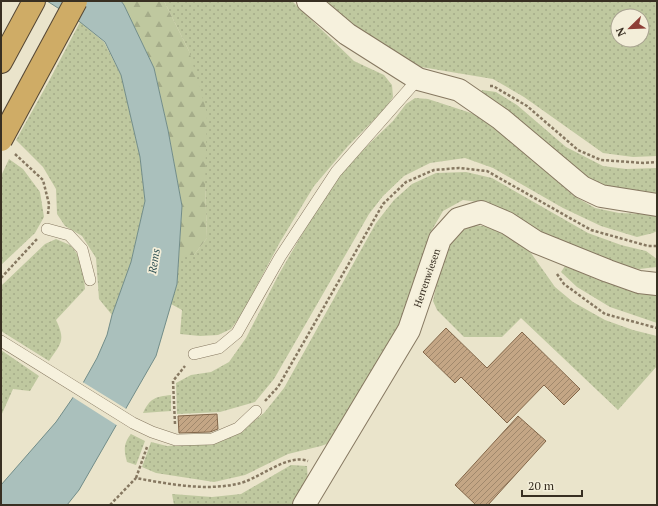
<svg xmlns="http://www.w3.org/2000/svg" width="658" height="506" viewBox="0 0 658 506" font-family="'PT Serif',serif">
  <defs>
    <pattern id="green-dots" width="8" height="8" patternUnits="userSpaceOnUse"><rect width="8" height="8" fill="#bfc89f"/><path d="M2 2h.1M6 6h.1" fill="none" stroke="#a5ac89" stroke-width="1.8" stroke-linecap="round"/></pattern>
    <pattern id="forest-firs" width="22" height="20" patternUnits="userSpaceOnUse"><rect width="22" height="20" fill="#bfc89f"/><path d="M5 1l3.5 6h-7zM16 11l3.5 6h-7z" fill="#a5ac89"/></pattern>
    <pattern id="building-hatch" width="6" height="6" patternUnits="userSpaceOnUse"><rect width="6" height="6" fill="#c4a685"/><path d="M-1 1l2-2M0 6l6-6M5 7l2-2" fill="none" stroke="#a0886c"/></pattern>
  </defs>
  <rect width="100%" height="100%" fill="#eae4cb"/>
  <path fill="url(#green-dots)" fill-rule="evenodd" d="M164,1H292L354,61L384,75L392,85L393,97L384,110L348,146L314,186L280,242L242,314L231,329L218,335L200,336L180,334L182,310L171,304L177,284L179,255H194L207,238L205,184L189,51Z
    M314,1H657V156L633,157L603,153L524,97L493,79L421,67L344,22ZM618,16H642V40H618Z
    M80,22L104,42L121,75L140,157L145,201L131,262L112,315L99,299L96,258L82,236L65,226L57,214L56,189L43,167L16,140L49,81Z
    M482,90L496,92L517,105L566,147L603,166L626,169L657,168V193L632,192L599,185L560,161L480,95Z
    M415,98L428,99L471,113L488,121L574,196L595,208L619,213L647,214L657,216V231L653,233L637,237L601,226L563,208L493,168L465,158L430,163L404,176L383,196L369,214L274,379L255,402L220,412L177,414L176,383L191,375L211,372L229,362L246,338L279,274L316,210L346,166L393,121L406,104Z
    M9,159L23,169L40,192L44,217L35,233L1,265V176Z
    M466,172L492,178L588,233L621,245L646,251L657,259V267L639,269L588,257L562,244L510,214L485,203L463,200L443,211L429,235L419,275L402,321L338,440L321,446L288,454L245,475L214,482L156,473L142,467L151,442L167,446L213,443L243,430L264,413L284,388L376,223L394,200L412,184L436,173Z
    M474,225L492,227L508,234L526,246L555,287L573,302L605,320L633,330L657,336V366L618,410L521,318L502,337H464L437,310L433,301L443,253L458,231Z
    M56,239C60,241 67,243 71,246C82,257 84,275 85,289L56,320C66,341 61,343 49,361L1,331V286L45,244Z
    M565,266L598,280L657,296V323L610,307L577,287L561,272Z
    M1,350L39,376L30,391L13,389L1,416Z
    M171,395V411L143,413C150,398 155,397 171,395Z
    M131,434L145,441L136,465L127,462C124,451 123,444 131,434Z
    M291,465L307,466L308,484L294,505H174L172,494L212,497L241,494Z"/>
  <path fill="url(#forest-firs)" d="M121,1H164L189,51L207,113L205,184L207,238L194,255H179L182,206L168,130L154,68L124,5Z"/>
  <path fill="#aac0bc" stroke="#728d89" d="M47,1H121L124,5L154,68L168,130L182,206L177,284L156,356L79,490L67,505H1V485L56,422L83,383L97,358L107,335L112,315L131,262L145,201L140,157L121,75L105,42L80,22Z"/>
  <path fill="#eae4cb" d="M81,381L128,410L118,426L71,396Z"/>
  <path fill="url(#building-hatch)" stroke="#826649" d="M446,328L487,368L522,332L580,389L564,405L544,385L507,423L461,377L455,383L423,352Z
    M217,414L218,429L210,432L179,433L178,416Z
    M518,416L546,441L488,505H476L455,485Z"/>
  <g fill="none" stroke-linecap="round" stroke-linejoin="round">
    <g stroke="#867861" stroke-width="12">
      <path id="lane" d="M47,229L69,235L82,249L90,280
        M1,341L133,423L152,432L176,440L212,439L238,428L256,411
        M194,354L219,348L237,333L280,257L336,172L418,79"/>
    </g>
    <g stroke="#867861" stroke-width="24">
      <path id="street" d="M308,1L347,34L418,79L459,90L501,119L582,187L601,196L657,205
        M304,505L409,330L440,239L458,219L481,212L507,223L536,242L608,271L639,282L657,284"/>
    </g>
    <g stroke="#544634" stroke-width="24">
      <path id="highway" d="M1,62L34,1"/>
    </g>
    <path stroke="#867861" stroke-width="2.5" stroke-dasharray="3 2" stroke-linecap="butt" d="M490,86H493L527,106L578,150L601,160L644,163L657,162
      M15,154L43,180L49,204L48,214
      M557,274L564,284L605,314L657,328
      M1,278L37,239
      M265,401L278,387L383,204L406,182L434,170L459,168L487,171L591,230L648,246H657
      M175,424L173,381L185,366
      M136,478L147,447
      M110,505L136,478C168,484 204,491 237,484C258,480 287,453 308,461"/>
    <use href="#lane" stroke="#f6f1dd" stroke-width="11"/>
    <use href="#street" stroke="#f6f1dd" stroke-width="22"/>
    <use href="#highway" stroke="#cfac66" stroke-width="22"/>
    <g stroke="#544634" stroke-width="24" stroke-linecap="butt">
      <path id="highway-bridge" d="M1,140L76,1"/>
    </g>
    <use href="#highway-bridge" stroke="#cfac66" stroke-width="22"/>
  </g>
  <g text-anchor="middle" dominant-baseline="central" stroke-width="3.5" stroke-linejoin="round" paint-order="stroke">
    <g font-size="10" fill="#382f22" stroke="#f3eed9">
      <text transform="translate(427 278) rotate(-71)">Herrenwiesen</text>
    </g>
    <g font-size="11" font-style="italic" fill="#335456" stroke="#f3eed9">
      <text transform="translate(154 261) rotate(-81)">Rems</text>
    </g>
  </g>
  <rect width="658" height="506" fill="none" stroke="#382f22" stroke-width="4"/>
  <g transform="translate(630 28) rotate(247)"><circle r="19" fill="#f3eed9" stroke="#a8a290"/>
  <path d="M0-3L7 15L0 10L-7 15Z" fill="#8e3f37"/>
  <text y="-6" font-size="11" font-weight="bold" text-anchor="middle" fill="#382f22">N</text>
  </g>
  <path d="M522 490v6h60v-6" fill="none" stroke="#382f22" stroke-width="2"/>
  <text x="528" y="490" font-size="12" fill="#382f22" stroke="#f3eed9" stroke-width="3" paint-order="stroke">20 m</text>
</svg>
